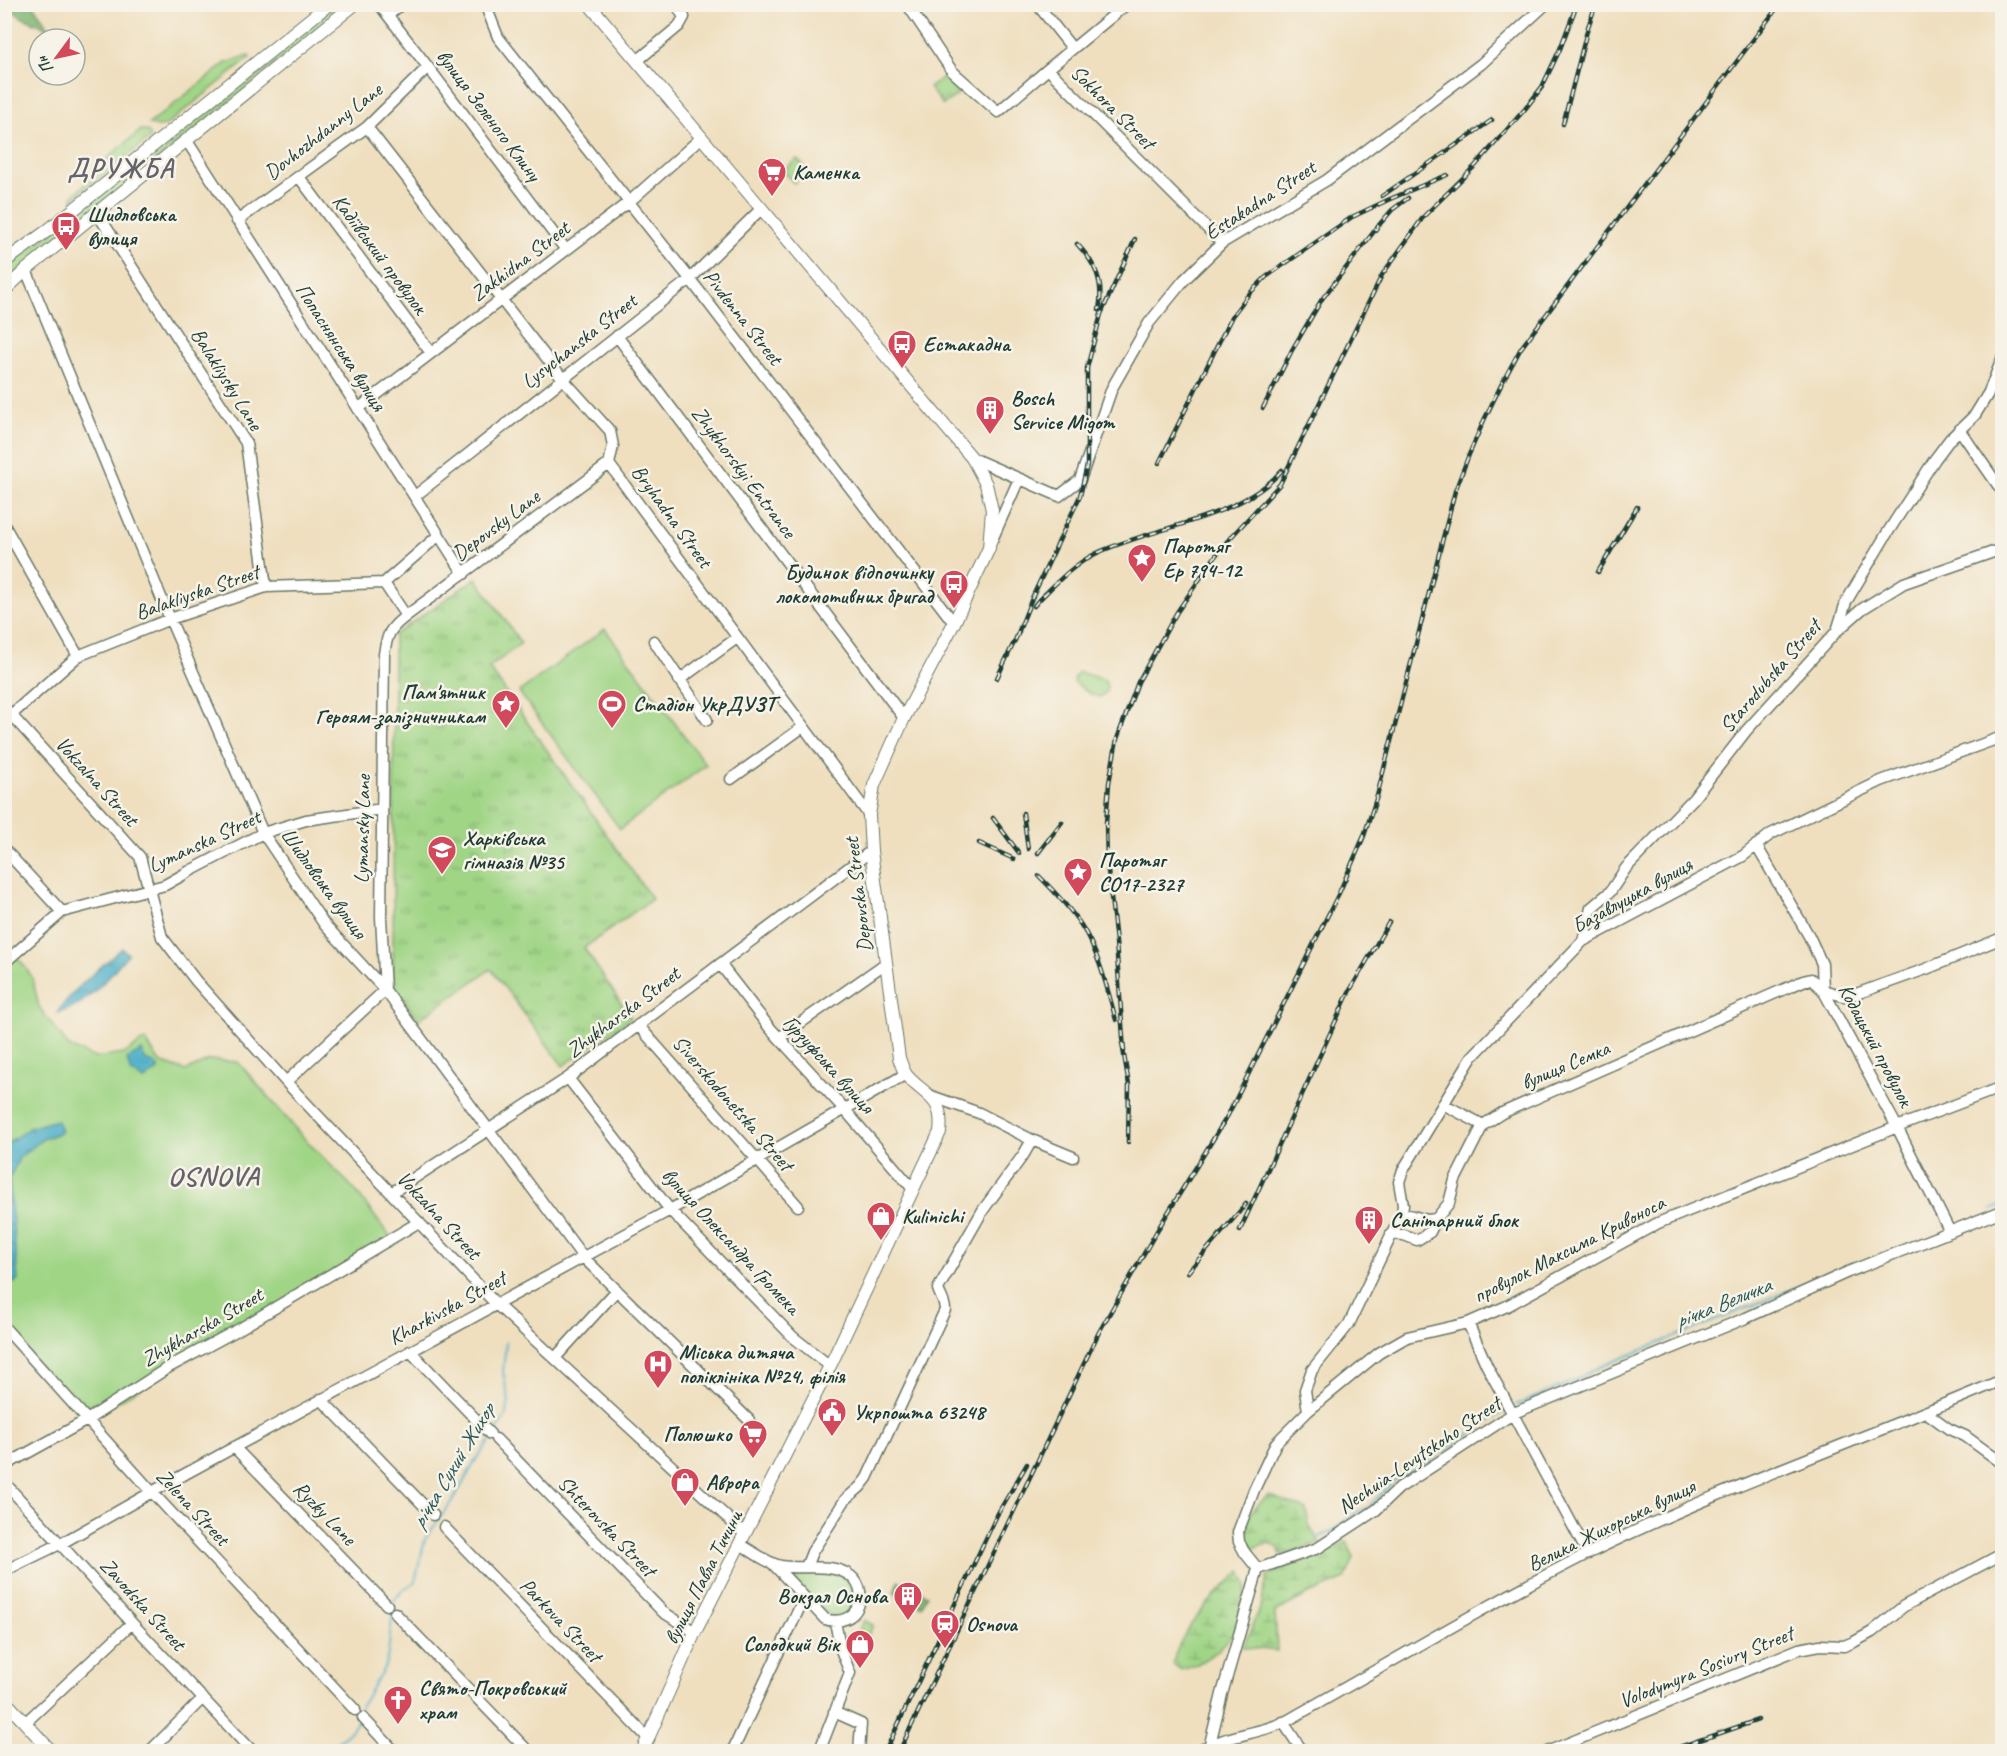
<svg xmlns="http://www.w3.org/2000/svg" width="2007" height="1756" viewBox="0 0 2007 1756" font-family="Caveat,sans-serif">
  <defs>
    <pattern id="forest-firs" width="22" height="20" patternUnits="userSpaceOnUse" patternTransform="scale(1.5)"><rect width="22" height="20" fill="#80b673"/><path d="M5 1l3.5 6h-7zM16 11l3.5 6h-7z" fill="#68955f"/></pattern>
    <pattern id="wetland-marsh" width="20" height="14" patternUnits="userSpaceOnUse" patternTransform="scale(1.5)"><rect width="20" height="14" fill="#a0d586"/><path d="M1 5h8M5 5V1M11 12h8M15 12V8" fill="none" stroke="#82ae6e"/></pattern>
    <pattern id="park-tufts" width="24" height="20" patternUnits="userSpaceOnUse" patternTransform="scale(1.5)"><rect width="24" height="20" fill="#a0d586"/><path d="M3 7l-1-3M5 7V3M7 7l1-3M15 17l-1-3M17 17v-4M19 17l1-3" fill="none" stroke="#82ae6e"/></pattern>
    <pattern id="water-ripples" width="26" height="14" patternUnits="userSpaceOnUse" patternTransform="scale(1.5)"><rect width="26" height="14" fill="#49aec9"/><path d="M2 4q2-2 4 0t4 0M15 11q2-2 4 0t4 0" fill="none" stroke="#3c8fa4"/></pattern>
  </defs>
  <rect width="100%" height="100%" fill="#f7f3e8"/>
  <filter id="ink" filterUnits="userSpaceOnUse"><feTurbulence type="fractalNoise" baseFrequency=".0167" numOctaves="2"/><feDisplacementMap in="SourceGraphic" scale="12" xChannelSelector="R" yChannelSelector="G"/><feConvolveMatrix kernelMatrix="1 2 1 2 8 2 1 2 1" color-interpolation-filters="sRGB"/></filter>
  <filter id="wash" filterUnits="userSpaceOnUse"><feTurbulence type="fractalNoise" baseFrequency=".008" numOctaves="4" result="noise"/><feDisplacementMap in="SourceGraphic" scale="24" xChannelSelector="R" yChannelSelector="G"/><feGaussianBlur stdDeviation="1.35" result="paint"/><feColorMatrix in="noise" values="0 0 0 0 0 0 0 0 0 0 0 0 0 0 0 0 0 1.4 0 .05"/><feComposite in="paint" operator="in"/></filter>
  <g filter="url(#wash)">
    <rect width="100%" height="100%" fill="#efdfbf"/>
    <path fill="#a0d586" stroke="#60895d" stroke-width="1.5" d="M335,5H348L13,276L8,272L7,268L273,56Z
      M249,56L250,58L165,126L158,127L149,124L226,63Z
      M141,130L149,132L150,138L72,200V196L91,179L111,155Z
      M605,629L706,765L620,829L519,692Z
      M1079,672L1105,680C1108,688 1108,693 1099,697C1089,695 1082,688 1074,682L1075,676Z
      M14,955L23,964L32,977L39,1007L69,1047L95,1058L124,1054L145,1040L160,1062L186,1071L209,1060L238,1062L302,1136L355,1190L391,1238L87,1420L5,1327L4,964Z
      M800,1574C812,1574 827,1572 839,1575C848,1577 858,1590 856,1600C854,1608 847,1613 841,1617L829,1615L797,1583L796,1579Z
      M864,1620L873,1625L863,1645L854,1640Z"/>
    <path fill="url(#forest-firs)" stroke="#507a54" stroke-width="1.5" d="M5,4L33,5L50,29L21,17Z
      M899,1581L927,1595L922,1606L894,1592Z"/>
    <path fill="url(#wetland-marsh)" stroke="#60895d" stroke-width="1.5" d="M1268,1495L1306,1509L1309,1526L1320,1543L1281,1555L1278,1547L1269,1543L1250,1550L1243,1537L1250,1513Z
      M1347,1542L1354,1558L1345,1579L1309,1594L1275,1612L1277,1651L1243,1647L1261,1606L1267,1577L1282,1568L1313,1558Z
      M1241,1571L1247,1585L1235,1633L1215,1653L1194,1666L1181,1670L1173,1664C1179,1630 1216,1593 1241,1571Z"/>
    <path fill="url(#park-tufts)" stroke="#60895d" stroke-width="1.5" d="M944,77L958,94L943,105L929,88Z
      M797,159L808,171L794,183L783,171Z
      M476,578L521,643L489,668L652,899L584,948L631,1018L563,1066L491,969L418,1020L393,984L394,635Z"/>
    <path fill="url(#water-ripples)" stroke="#34767e" stroke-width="1.5" d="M122,948L128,954C109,976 87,1007 57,1013C74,988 100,968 122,948Z
      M142,1051L145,1060L154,1063L159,1069L144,1080L130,1071L127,1059Z
      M57,1120L61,1132L43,1139L20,1157L9,1179L18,1280L14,1283L5,1272V1145L29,1128Z"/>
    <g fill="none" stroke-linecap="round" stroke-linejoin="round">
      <path stroke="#49aec9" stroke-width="2" d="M1991,1210L2002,1205
        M1516,1405L1569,1383L1600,1367L1845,1268
        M494,1434L505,1417L509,1402L503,1372L506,1342
        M1317,1538L1331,1532L1358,1511L1368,1508L1393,1481L1426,1463L1506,1410
        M360,1712L361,1706L385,1666L388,1654L394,1600L404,1589L415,1582L425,1539L455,1497L477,1458L491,1439
        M323,1752C336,1742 354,1734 358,1718"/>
    </g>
  </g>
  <g filter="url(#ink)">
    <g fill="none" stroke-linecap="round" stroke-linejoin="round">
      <g stroke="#687665" stroke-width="13">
        <path id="minor" d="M379,4L428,67L566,250
          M485,4L498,37L690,279L954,623
          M907,4L952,71L998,112L1048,69L1222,243
          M1037,4L1072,48
          M388,15L402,4
          M637,61L679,26L684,17L680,11L682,4
          M1048,69L1127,4
          M367,127L563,379L610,431L613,446L609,464L869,815
          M187,141L464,574
          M299,177L431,353
          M97,213L246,443L266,587
          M237,221L367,127L428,67
          M26,270L170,619L263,833L324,924L385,990L583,1257L749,1420
          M617,336L904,718
          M358,409L629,202L701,138
          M1959,429L2002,491
          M972,458L1059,496L1080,480L1112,388L1149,323L1184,280L1222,243L1327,180L1481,64L1546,4
          M415,496L690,279L761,209
          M4,525L78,656
          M991,542L1019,479
          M406,616L609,464
          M1838,630L1862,609L1904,583L2002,549
          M654,641L707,720
          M679,680L737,638
          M4,707L140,857L162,937L196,981L286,1082L496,1304L745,1534
          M11,715L78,656L170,619L266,587L384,583L439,535
          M731,779L803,727
          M1756,845L1809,936L1822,964L1823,990L1897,1127L1950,1232
          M4,849L62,912L165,885L188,872L263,833L306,820L382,809
          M1583,941L1591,908L1610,892L1626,868L1693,799L1746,731L1837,631L1846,602L1886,535L1935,459L1950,439L1975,415L1989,392L2002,359
          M4,963L62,912
          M720,964L769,1027L845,1110L912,1188
          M638,1025L798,1206
          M779,1038L886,963
          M568,1078L670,1210L793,1337L830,1366
          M286,1082L385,990L381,917L384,654C387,634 390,628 406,616L384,583
          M931,1096L979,1113L1032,1140L1073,1157
          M1443,1104L1483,1125
          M391,1193L568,1078L871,851
          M1402,1213L1427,1220L1436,1219L1449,1203L1455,1180L1483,1125L1502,1113L1803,981L1811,979L1823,990L1843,996L1856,994L1926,969L2002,938
          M1391,1234L1404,1235L1417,1240L1430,1232L1436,1219
          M1468,1323L1487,1366L1588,1554
          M4,1327L152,1492L355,1710
          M410,1351L490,1434
          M555,1358L617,1290
          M321,1399L433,1515
          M1308,1411L1305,1390L1312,1370L1349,1324L1402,1213L1403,1205L1399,1182L1403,1170L1472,1057L1583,941L1743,856L1771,834L1881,781L2002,737
          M1927,1413L1949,1429L1965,1436L2002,1463
          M496,1439L663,1612L695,1632
          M234,1447L387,1605
          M4,1466L87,1420L169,1367L241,1328L419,1222
          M4,1482L132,1623L253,1752
          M444,1527L649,1739
          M740,1544C753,1552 767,1563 781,1566C802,1570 826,1563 846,1573C874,1588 858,1630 825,1619L773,1564
          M806,1567L812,1552L845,1500L860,1487L867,1478L945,1310C945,1302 940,1296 938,1289L983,1210L1024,1154L1032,1140
          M1258,1569L1245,1553L1239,1542L1238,1532L1254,1490L1276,1443L1308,1411L1379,1353L1407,1337L1468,1323L1507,1306L1658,1223L1897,1127L2002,1087
          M1258,1569L1318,1548L1376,1510L1399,1488L1514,1413L1746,1318L1848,1272L2002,1211
          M4,1571L62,1543L152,1492L670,1210L906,1074
          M395,1613L529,1752
          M834,1712L861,1724L859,1752
          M363,1718L395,1752
          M26,1722L132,1623
          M1283,1722L1303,1752
          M1210,1744L1222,1694L1258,1569
          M149,1752L203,1698
          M732,1752L804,1598
          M819,1752L850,1673L841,1650L835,1622
          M1198,1752C1226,1733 1263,1735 1292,1718C1390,1663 1488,1604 1589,1553C1723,1487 1865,1439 2002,1380
          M1547,1752L1799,1649L1820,1645L1844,1646L1854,1642L1872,1632L1904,1606L2002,1554"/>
      </g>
      <g stroke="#687665" stroke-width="14">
        <path id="major" d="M589,4L972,458L986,484L992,510L989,548L954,623L904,718L874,785L869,815L871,851L899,1058C901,1063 903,1071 907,1076C926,1097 944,1097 940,1132L830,1366L695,1632L642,1752
          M4,262L47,231L329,4
          M4,291L26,270L355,4
          M4,1700L52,1752"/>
      </g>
      <use href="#minor" stroke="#fff" stroke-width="10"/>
      <use href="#major" stroke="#fff" stroke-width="12"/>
      <g stroke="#1f3d34" stroke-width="4.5">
        <path id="rail" d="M1563,124L1588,27L1596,4
          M1382,196L1492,120
          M1077,244C1096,264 1104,282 1099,310
          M1263,408L1292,350L1322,299L1379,225L1392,210L1408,198
          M1159,463L1232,316L1248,295L1266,277L1352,217L1390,199L1447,175
          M1598,572L1637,507
          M1034,606L1038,601C1055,584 1073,565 1095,554C1151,527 1241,519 1282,470
          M1016,638L1032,598L1080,496L1087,465V368L1101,314L1135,239
          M997,678L1019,632
          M1023,813L1028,849
          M993,818L1019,853
          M979,843L1014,859
          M1038,853L1062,822
          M1039,876C1054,891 1069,907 1081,925C1099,953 1107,988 1116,1020
          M1122,1043L1129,1085L1128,1142
          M1124,1051L1116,942L1107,862L1106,823L1109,783L1117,739L1138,682L1177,612L1221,548L1280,484L1382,275L1424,216L1475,166L1525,109L1542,87L1560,49L1577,4
          M1240,1230L1349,992L1389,922
          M1188,1272L1246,1204
          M885,1752L997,1515L1027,1464
          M899,1752L1099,1332L1158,1229L1228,1115L1339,893L1364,836L1377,796L1455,491C1473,441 1495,394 1521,348L1780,4
          M1665,1752L1758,1720"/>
      </g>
      <use href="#rail" stroke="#f7f3e8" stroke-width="2" stroke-dasharray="7" stroke-linecap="butt"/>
    </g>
  </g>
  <defs>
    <g id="supermarket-pin" transform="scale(1.5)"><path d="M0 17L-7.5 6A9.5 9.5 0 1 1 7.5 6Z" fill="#d1495b" stroke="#f7f3e8"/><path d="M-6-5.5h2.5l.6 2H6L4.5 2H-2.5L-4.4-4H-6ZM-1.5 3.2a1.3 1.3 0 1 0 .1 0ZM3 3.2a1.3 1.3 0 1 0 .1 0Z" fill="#fff"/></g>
    <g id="bus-pin" transform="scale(1.5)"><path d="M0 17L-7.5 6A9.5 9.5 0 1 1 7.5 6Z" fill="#d1495b" stroke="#f7f3e8"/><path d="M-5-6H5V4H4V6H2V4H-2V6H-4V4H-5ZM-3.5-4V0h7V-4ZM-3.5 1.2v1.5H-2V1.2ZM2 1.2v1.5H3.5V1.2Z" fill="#fff"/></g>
    <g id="building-pin" transform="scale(1.5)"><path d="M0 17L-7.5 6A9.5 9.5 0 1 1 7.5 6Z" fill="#d1495b" stroke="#f7f3e8"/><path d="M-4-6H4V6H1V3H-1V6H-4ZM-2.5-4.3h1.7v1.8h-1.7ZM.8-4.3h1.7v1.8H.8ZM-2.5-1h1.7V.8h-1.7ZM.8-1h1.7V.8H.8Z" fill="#fff"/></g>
    <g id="sight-pin" transform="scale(1.5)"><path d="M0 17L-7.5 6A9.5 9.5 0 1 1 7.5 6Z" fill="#d1495b" stroke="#f7f3e8"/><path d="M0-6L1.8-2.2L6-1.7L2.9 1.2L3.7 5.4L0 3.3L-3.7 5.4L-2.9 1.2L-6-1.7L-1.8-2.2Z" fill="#fff"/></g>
    <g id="stadium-pin" transform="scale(1.5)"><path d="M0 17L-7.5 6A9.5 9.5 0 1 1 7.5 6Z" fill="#d1495b" stroke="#f7f3e8"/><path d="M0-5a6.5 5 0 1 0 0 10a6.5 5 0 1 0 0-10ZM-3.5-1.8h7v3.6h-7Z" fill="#fff"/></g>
    <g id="school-pin" transform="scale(1.5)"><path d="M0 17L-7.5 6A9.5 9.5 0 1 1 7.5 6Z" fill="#d1495b" stroke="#f7f3e8"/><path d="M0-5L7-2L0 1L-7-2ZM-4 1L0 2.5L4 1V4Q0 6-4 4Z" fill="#fff"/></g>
    <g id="shop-pin" transform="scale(1.5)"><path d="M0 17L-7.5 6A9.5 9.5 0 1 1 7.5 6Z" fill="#d1495b" stroke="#f7f3e8"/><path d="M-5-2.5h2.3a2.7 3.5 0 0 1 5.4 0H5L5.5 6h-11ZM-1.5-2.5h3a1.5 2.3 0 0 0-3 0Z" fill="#fff"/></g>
    <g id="hospital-pin" transform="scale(1.5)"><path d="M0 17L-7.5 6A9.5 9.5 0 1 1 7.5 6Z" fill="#d1495b" stroke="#f7f3e8"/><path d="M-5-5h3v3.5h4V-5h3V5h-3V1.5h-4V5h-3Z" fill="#fff"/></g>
    <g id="civic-pin" transform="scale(1.5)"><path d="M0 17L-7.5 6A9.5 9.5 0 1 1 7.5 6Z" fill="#d1495b" stroke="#f7f3e8"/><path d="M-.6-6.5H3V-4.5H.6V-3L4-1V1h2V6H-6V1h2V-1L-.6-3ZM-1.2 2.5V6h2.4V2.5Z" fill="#fff"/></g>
    <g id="station-pin" transform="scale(1.5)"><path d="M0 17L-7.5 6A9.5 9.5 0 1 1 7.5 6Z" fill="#d1495b" stroke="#f7f3e8"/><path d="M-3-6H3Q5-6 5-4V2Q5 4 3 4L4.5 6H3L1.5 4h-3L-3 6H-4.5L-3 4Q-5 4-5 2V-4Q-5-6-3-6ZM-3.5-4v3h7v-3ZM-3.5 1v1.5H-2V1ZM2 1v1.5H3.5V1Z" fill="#fff"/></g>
    <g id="church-pin" transform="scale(1.5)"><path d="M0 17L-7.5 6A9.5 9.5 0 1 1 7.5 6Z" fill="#d1495b" stroke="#f7f3e8"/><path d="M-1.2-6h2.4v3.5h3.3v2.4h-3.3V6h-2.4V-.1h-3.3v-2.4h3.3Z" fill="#fff"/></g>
  </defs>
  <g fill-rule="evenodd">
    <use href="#supermarket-pin" x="772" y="172"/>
    <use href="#bus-pin" x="66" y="226"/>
    <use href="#bus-pin" x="902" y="344"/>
    <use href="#building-pin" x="990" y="410"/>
    <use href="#sight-pin" x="1142" y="558"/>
    <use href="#bus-pin" x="954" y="584"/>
    <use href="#sight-pin" x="506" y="704"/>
    <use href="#stadium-pin" x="612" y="704"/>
    <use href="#school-pin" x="442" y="850"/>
    <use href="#sight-pin" x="1078" y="872"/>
    <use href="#shop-pin" x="881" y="1216"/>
    <use href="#building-pin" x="1369" y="1220"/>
    <use href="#hospital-pin" x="658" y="1364"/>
    <use href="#civic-pin" x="832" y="1412"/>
    <use href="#supermarket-pin" x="753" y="1434"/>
    <use href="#shop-pin" x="685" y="1482"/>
    <use href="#building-pin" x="908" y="1596"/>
    <use href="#station-pin" x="945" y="1624"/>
    <use href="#shop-pin" x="860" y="1644"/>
    <use href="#church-pin" x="398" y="1700"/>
  </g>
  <g text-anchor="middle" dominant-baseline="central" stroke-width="5" stroke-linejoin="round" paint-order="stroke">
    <g font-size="21" fill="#1f3d34" stroke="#f7f3e8">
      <text transform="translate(1113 107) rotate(45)">Sokhora Street</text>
      <text transform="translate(489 115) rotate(53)">вулиця Зеленого Клину</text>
      <text transform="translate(323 131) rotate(-38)">Dovhozhdanny Lane</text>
      <text transform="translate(1260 200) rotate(-33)">Estakadna Street</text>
      <text transform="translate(380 254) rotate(53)">Кадіївський провулок</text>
      <text transform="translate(520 261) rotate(-37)">Zakhidna Street</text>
      <text transform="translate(743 317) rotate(52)">Pivdenna Street</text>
      <text transform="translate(579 341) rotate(-38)">Lysychanska Street</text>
      <text transform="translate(341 347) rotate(57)">Попаснянська вулиця</text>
      <text transform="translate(227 379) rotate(58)">Balakliysky Lane</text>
      <text transform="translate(744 472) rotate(53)">Zhykhorskyi Entrance</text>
      <text transform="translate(672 516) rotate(54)">Bryhadna Street</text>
      <text transform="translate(496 525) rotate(-37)">Depovsky Lane</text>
      <text transform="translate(197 592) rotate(-19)">Balakliyska Street</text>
      <text transform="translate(1770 676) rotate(-49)">Starodubska Street</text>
      <text transform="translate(97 781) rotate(48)">Vokzalna Street</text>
      <text transform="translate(362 829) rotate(-89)">Lymansky Lane</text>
      <text transform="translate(204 841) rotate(-25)">Lymanska Street</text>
      <text transform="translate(324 883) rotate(54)">Шидловська вулиця</text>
      <text transform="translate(858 895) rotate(-97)">Depovska Street</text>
      <text transform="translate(1632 895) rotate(-29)">Базавлуцька вулиця</text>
      <text transform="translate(623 1012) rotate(-37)">Zhykharska Street</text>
      <text transform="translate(1876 1045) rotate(62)">Кодацький провулок</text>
      <text transform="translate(829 1064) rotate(48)">Гурзуфська вулиця</text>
      <text transform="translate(1565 1065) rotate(-23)">вулиця Семка</text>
      <text transform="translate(733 1103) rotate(49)">Siverskodonetska Street</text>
      <text transform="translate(439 1215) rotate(47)">Vokzalna Street</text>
      <text transform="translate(731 1241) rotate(47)">вулиця Олександра Громека</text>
      <text transform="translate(1569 1249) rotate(-27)">провулок Максима Кривоноса</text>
      <text transform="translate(447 1308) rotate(-29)">Kharkivska Street</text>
      <text transform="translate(202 1327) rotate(-30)">Zhykharska Street</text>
      <text transform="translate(1419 1455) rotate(-34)">Nechuia-Levytskoho Street</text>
      <text transform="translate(193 1507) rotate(47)">Zelena Street</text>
      <text transform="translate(325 1513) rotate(46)">Ryzky Lane</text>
      <text transform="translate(1611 1525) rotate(-26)">Велика Жихорська вулиця</text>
      <text transform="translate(607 1526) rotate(46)">Shterovska Street</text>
      <text transform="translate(703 1577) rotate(-63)">вулиця Павла Тичини</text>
      <text transform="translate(143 1604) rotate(48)">Zavodska Street</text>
      <text transform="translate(561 1620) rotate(46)">Parkova Street</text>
      <text transform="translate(1706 1667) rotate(-22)">Volodymyra Sosiury Street</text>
    </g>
    <g font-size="21" font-weight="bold" fill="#1f3d34" stroke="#f7f3e8" text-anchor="start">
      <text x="793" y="172">Каменка</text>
      <text x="87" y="214">Шидловська<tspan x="87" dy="24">вулиця</tspan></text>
      <text x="923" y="344">Естакадна</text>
      <text x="1011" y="398">Bosch<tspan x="1011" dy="24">Service Migom</tspan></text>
      <text x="1163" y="546">Паротяг<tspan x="1163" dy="24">Ер 794-12</tspan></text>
      <text x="933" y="572" text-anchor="end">Будинок відпочинку<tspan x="933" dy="24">локомотивних бригад</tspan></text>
      <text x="485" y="692" text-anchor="end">Пам'ятник<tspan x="485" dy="24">Героям-залізничникам</tspan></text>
      <text x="633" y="704">Стадіон УкрДУЗТ</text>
      <text x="463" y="838">Харківська<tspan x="463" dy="24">гімназія №35</tspan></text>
      <text x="1099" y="860">Паротяг<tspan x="1099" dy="24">СО17-2327</tspan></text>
      <text x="902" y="1216">Kulinichi</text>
      <text x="1390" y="1220">Санітарний блок</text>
      <text x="679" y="1352">Міська дитяча<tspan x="679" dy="24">поліклініка №24, філія</tspan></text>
      <text x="853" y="1412">Укрпошта 63248</text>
      <text x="732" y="1434" text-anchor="end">Полюшко</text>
      <text x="706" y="1482">Аврора</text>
      <text x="887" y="1596" text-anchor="end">Вокзал Основа</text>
      <text x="966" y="1624">Osnova</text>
      <text x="839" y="1644" text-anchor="end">Солодкий Вік</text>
      <text x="419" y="1688">Свято-Покровський<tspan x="419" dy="24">храм</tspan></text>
    </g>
    <g font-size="22" font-style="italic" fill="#2a5959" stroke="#f7f3e8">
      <text transform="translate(1723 1303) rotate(-22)">річка Величка</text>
      <text transform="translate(453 1466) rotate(-59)">річка Сухий Жихор</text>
    </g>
    <g font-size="27" font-weight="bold" letter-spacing="1.5" fill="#64636c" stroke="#f7f3e8">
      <text x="121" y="168">ДРУЖБА</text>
      <text x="214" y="1176">OSNOVA</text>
    </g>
  </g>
  <rect width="2007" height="1756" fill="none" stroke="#f7f3e8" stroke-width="24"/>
  <g transform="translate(57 57) rotate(237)"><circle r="28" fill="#f7f3e8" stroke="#a1aaa0" stroke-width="1.5"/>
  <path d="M0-4.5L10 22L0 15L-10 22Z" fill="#d1495b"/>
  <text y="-9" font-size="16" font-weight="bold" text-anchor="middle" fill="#1f3d34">Пн</text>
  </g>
</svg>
